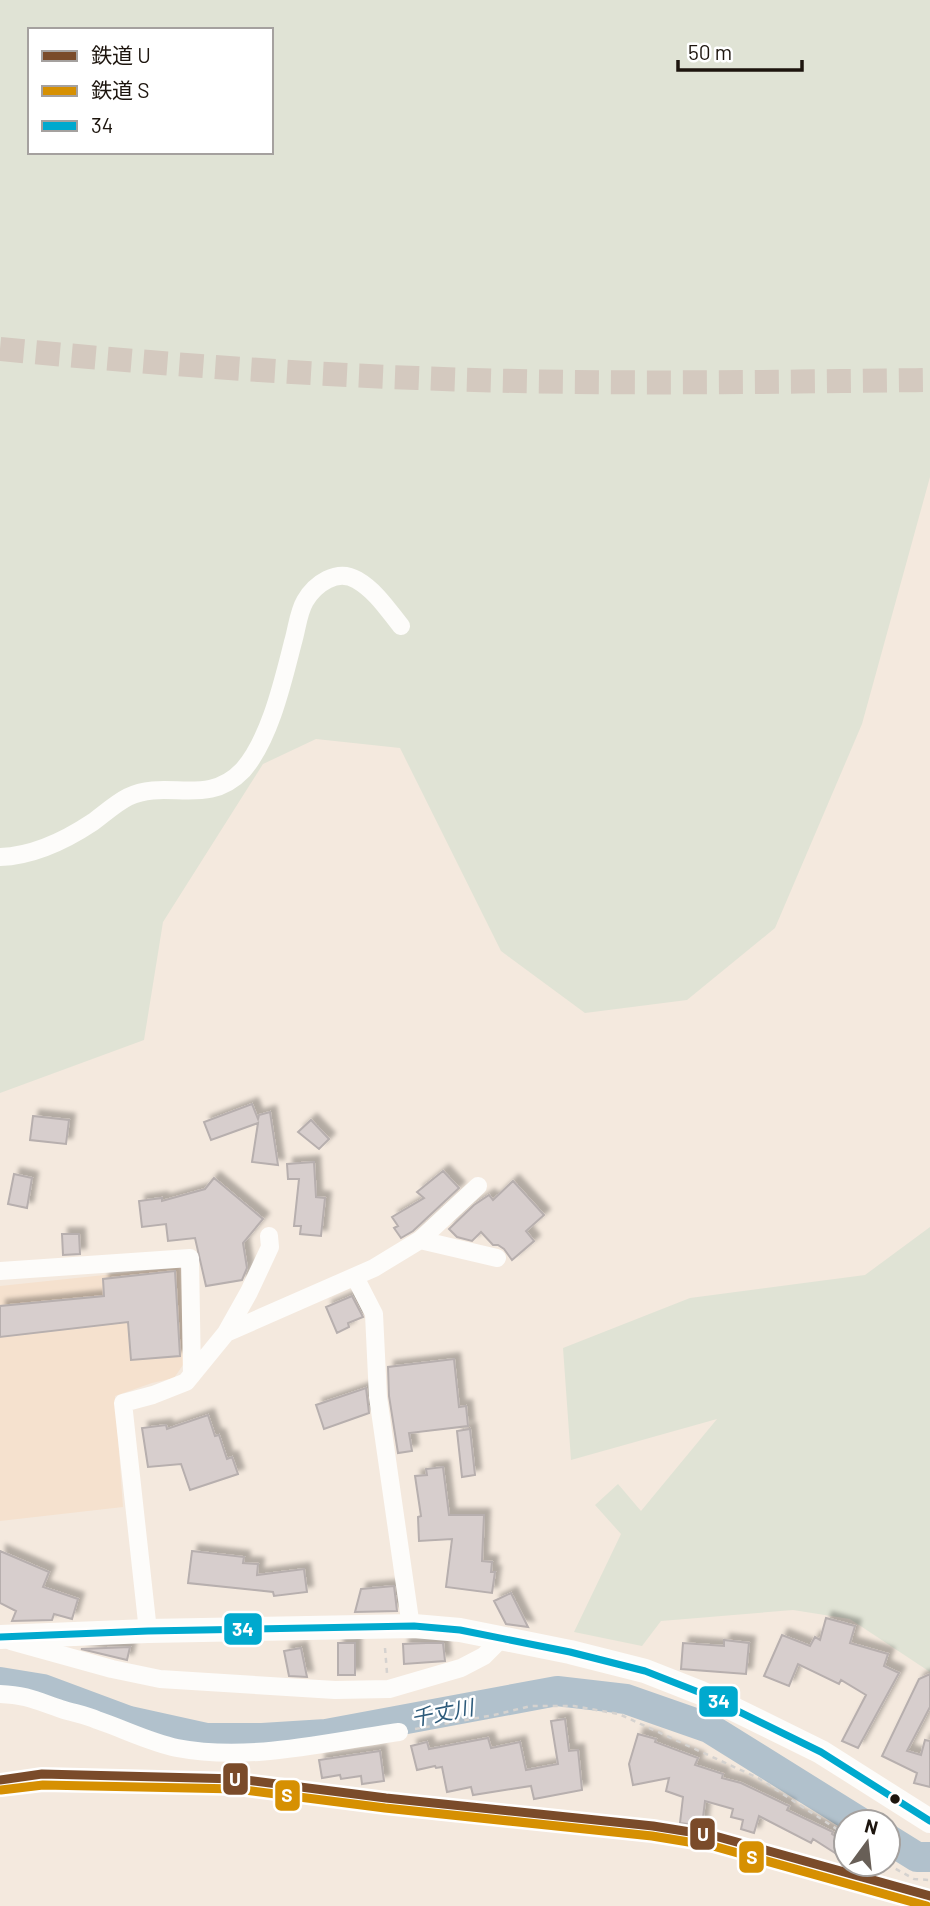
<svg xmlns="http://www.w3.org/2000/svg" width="930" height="1906" viewBox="0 0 930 1906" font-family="Barlow,'Noto Sans JP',sans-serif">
  <defs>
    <filter id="shadow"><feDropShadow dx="6" dy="-6" stdDeviation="2" flood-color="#0004"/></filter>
  </defs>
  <rect width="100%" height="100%" fill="#f4e9de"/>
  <path fill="#f5e1ce" d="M181,1267L185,1362L174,1378L152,1383L115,1396L123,1507L0,1521V1286Z"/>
  <path fill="#e0e3d5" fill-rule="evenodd" d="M0,0H930V477L862,724L775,928L687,1000L585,1013L501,951L400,748L316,739L263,764L163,922L144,1040L0,1093ZM30,30H271V152H30Z
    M930,1227V1672L850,1619L793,1610L661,1621L642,1646L574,1632L621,1534L595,1505L618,1484L641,1511L717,1419L571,1460L563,1348L690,1298L865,1275Z"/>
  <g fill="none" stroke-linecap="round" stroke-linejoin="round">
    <path stroke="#b1c1cc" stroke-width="30" d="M0,1682L43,1689L129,1721L206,1738H262L326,1734L557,1691L626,1699L709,1728L860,1822
      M888,1839L917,1857H930"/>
  </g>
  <path fill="#d7cecd" stroke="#b7afae" stroke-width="2" filter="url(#shadow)" d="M252,1104L258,1119L259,1115L270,1112L278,1165L252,1162L258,1123L211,1140L204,1122Z
    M33,1116L69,1120L66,1144L30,1140Z
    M311,1120L329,1139L319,1149L298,1132Z
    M314,1162L316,1197L325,1198L321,1236L300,1234L301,1226H294L299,1179H288L287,1164Z
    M443,1171L459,1188L413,1231L401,1238L394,1228L398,1226L392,1217L424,1198L417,1192Z
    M14,1174L32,1178L27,1208L8,1204Z
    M214,1178L263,1219L243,1243L247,1268L242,1280L206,1286L195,1238L168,1241L166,1224L142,1227L139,1201L162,1198V1201L205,1189Z
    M513,1181L544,1215L526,1231L534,1241L512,1260L504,1249L498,1245H493L481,1232L472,1241L457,1237L449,1229L474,1205L489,1195L493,1200Z
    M62,1234H79L80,1254L63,1255Z
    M175,1271L180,1356L131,1360L128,1322L0,1337V1306L104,1296L103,1279Z
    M352,1296L363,1317L348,1323L349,1327L337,1333L326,1307Z
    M454,1359L459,1407L466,1406L468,1426L409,1433L412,1451L398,1453L389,1396L388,1367Z
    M366,1388L369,1413L324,1429L316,1405Z
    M208,1415L215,1436L219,1435L227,1459L232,1457L238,1474L190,1490L181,1464L148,1467L142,1428L166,1425L167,1429Z
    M470,1429L475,1475L462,1477L457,1431Z
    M443,1467L449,1515H484L482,1561L492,1562L491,1572H495L492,1593L446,1587L452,1539L419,1541L418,1517L421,1516L415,1476L427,1475L426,1469Z
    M0,1551L49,1572L43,1587L78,1599L72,1619L54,1614L52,1620L12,1621L16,1611L0,1603Z
    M192,1551L244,1557L243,1563L258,1564L257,1575L304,1569L307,1592L274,1596L273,1592L188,1583Z
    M394,1586L397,1611L355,1612L361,1589Z
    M511,1593L528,1627L506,1624L494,1601Z
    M826,1618L855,1626L850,1643L888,1654L884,1666L899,1673L858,1748L842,1741L866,1695L841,1680L839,1684L798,1664L789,1686L764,1676L782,1635L810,1646L815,1637L820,1640Z
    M724,1640L749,1643L746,1674L681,1669L683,1643L724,1646Z
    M338,1643H355V1675H338Z
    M426,1643H443L445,1661L404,1664L403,1644Z
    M130,1647L127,1660L81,1649Z
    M301,1648L307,1677L289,1676L284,1651Z
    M930,1674V1707L907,1751L921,1755L925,1740L930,1741V1787L914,1783L917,1773L882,1756L919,1679Z
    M565,1719L569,1751L578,1750L582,1790L534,1799L531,1786L473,1795L471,1787L447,1792L442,1767L436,1768L435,1766L417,1770L411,1746L427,1742L429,1749L488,1738L491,1748L520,1742L526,1770L558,1764L551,1721Z
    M638,1734L656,1739L655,1742L698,1758L695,1765L723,1774L722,1778L741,1783L789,1806L787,1810L833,1832L832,1834L846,1844V1860L813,1839L811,1843L759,1816L754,1833L741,1829L743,1820L731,1817L733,1809L705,1801L702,1826L680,1823L683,1797L666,1791L669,1778L633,1785L629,1764Z
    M380,1751L384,1781L362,1784L361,1776L341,1779L340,1775L322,1778L319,1760Z"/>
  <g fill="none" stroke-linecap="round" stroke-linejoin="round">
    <path stroke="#d4c9bf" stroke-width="24" stroke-dasharray="24 12" stroke-linecap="butt" d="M0,349C139,362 277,373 417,378C588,385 759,382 930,380"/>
    <path stroke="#d5d2cf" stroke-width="2.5" stroke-dasharray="5 5" stroke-linecap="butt" d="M385,1648L387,1673
      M415,1729L494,1715L531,1706H574L619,1714L758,1778L846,1835
      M887,1864L914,1879L930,1880"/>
    <path stroke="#fdfcfa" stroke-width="18" d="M0,857C33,856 66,840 93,822C104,814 116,803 128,797C167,778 207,808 243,770C270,739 283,681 293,642C297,629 298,613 305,601C315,584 337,568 357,580C376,591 388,610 401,626
      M420,1240L478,1186
      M0,1271L190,1258L192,1375
      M355,1277L374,1314L378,1397L411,1627
      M226,1333L374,1268L420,1240L497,1258
      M148,1631L123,1403L153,1395L186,1382L226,1333L249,1292L270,1247L269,1236
      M11,1641L112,1669L160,1679L335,1690L389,1689L461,1668L484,1656L501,1639
      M0,1694C27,1695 37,1701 61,1709C73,1713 86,1715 97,1720C124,1729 149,1742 177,1748C250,1762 327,1742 399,1732"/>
    <path stroke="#fdfcfa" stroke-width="24" d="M0,1637L148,1631L414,1626L460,1630L570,1652L645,1671L701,1693L821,1752L930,1821"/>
    <g stroke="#fff" stroke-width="12">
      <path id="bus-1" d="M0,1637L148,1631L414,1626L460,1630L570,1652L645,1671L701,1693L821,1752L930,1821"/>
    </g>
    <use href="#bus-1" stroke="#00a9ce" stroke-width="7"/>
    <g stroke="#fff" stroke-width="14">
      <path id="rail-1" d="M0,1780L42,1774L238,1779L386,1798L653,1826L715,1836L930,1896"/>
    </g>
    <g stroke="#fff" stroke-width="14">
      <path id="rail-2" d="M1,1790L43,1785L237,1789L385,1808L652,1836L713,1846L927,1906"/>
    </g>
    <use href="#rail-1" stroke="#7a4b2a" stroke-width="9"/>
    <use href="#rail-2" stroke="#d69002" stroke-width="9"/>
  </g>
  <circle fill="#1d150e" stroke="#fff" stroke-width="2.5" cx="895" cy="1799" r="6"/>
  <g text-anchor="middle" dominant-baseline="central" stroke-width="5" stroke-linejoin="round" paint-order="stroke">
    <g font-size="21" font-style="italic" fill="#2d5b7b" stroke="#fff">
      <text transform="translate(442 1712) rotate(-11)">千丈川</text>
    </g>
  </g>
  <g stroke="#fff" stroke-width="2.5">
    <rect x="223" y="1612" width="40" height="34" rx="7" fill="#00a9ce"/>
    <rect x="698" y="1685" width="41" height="33" rx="7" fill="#00a9ce"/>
    <rect x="222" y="1762" width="27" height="34" rx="7" fill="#7a4b2a"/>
    <rect x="274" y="1779" width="27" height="33" rx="7" fill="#d69002"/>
    <rect x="689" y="1817" width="27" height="34" rx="7" fill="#7a4b2a"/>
    <rect x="738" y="1840" width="27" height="34" rx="7" fill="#d69002"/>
  </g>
  <g font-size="19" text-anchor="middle" font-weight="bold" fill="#fff">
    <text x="243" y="1636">34</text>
    <text x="719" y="1708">34</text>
    <text x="235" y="1786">U</text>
    <text x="287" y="1802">S</text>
    <text x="703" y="1841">U</text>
    <text x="752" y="1864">S</text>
  </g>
  <rect x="28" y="28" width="245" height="126" fill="#ffffff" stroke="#a5a19f" stroke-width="2"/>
  <rect x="42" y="51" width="35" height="10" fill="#7a4b2a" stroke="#a5a19f" stroke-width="2"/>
  <text x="91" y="63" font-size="21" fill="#1d150e">鉄道 U</text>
  <rect x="42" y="86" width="35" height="10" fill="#d69002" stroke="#a5a19f" stroke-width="2"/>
  <text x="91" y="98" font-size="21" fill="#1d150e">鉄道 S</text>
  <rect x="42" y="121" width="35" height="10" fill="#00a9ce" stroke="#a5a19f" stroke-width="2"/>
  <text x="91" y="133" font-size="21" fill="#1d150e">34</text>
  <g transform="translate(867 1843) rotate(15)"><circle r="33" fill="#ffffff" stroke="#a5a19f" stroke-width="2"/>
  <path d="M0-5L12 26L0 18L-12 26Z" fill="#685f57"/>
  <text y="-10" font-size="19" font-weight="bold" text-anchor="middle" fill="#1d150e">N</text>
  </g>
  <path d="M678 60v10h124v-10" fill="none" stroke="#1d150e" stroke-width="3.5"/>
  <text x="688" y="60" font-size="21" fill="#1d150e" stroke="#ffffff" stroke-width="5" paint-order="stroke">50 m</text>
</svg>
